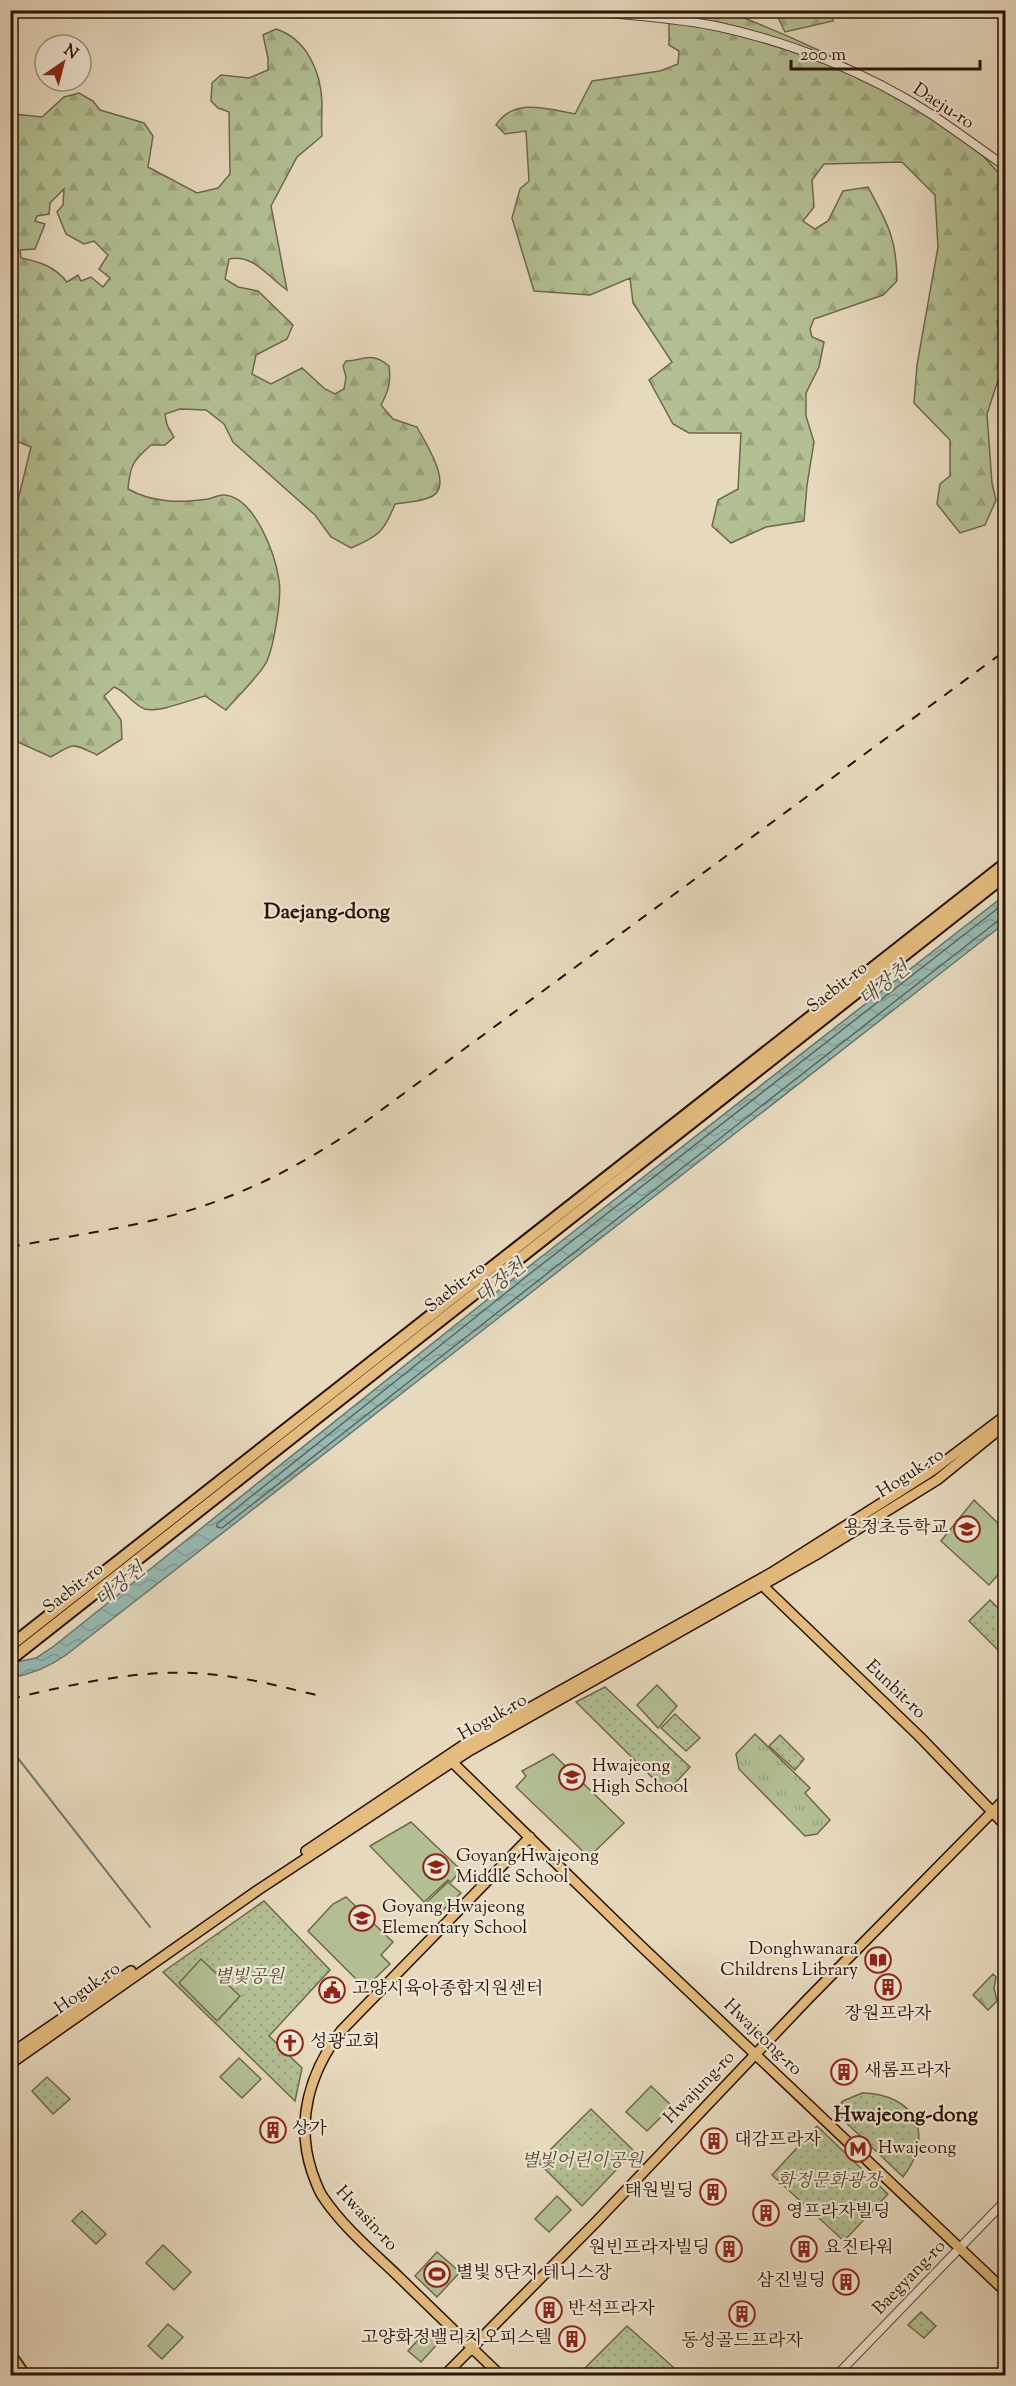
<svg xmlns="http://www.w3.org/2000/svg" width="1016" height="2386" viewBox="0 0 1016 2386" font-family="'Sorts Mill Goudy','Noto Serif KR',serif">
  <defs>
    <pattern id="grass-tufts" width="24" height="20" patternUnits="userSpaceOnUse" patternTransform="scale(1.5)"><rect width="24" height="20" fill="#b3c094"/><path d="M3 7l-1-3M5 7V3M7 7l1-3M15 17l-1-3M17 17v-4M19 17l1-3" fill="none" stroke="#9aa47e"/></pattern>
    <pattern id="forest-firs" width="22" height="20" patternUnits="userSpaceOnUse" patternTransform="scale(1.5)"><rect width="22" height="20" fill="#b3c094"/><path d="M5 1l3.5 6h-7zM16 11l3.5 6h-7z" fill="#9aa47e"/></pattern>
    <pattern id="park-dots" width="8" height="8" patternUnits="userSpaceOnUse" patternTransform="scale(1.5)"><rect width="8" height="8" fill="#b3c094"/><path d="M2 2h.1M6 6h.1" fill="none" stroke="#9aa47e" stroke-width="1.8" stroke-linecap="round"/></pattern>
    <pattern id="water-waves" width="16" height="10" patternUnits="userSpaceOnUse" patternTransform="scale(1.5)"><rect width="16" height="10" fill="#97bab4"/><path d="M0 5q4-4 8 0t8 0" fill="none" stroke="#829f99"/></pattern>
  </defs>
  <rect width="100%" height="100%" fill="#e7d9be"/>
  <filter id="stains"><feTurbulence type="fractalNoise" baseFrequency=".00333" numOctaves="4"/><feColorMatrix values="0 0 0 0 .2 0 0 0 0 .09 0 0 0 0 .02 0 0 0 .5 -.17"/></filter>
  <radialGradient id="worn" r=".72"><stop offset=".6" stop-color="#630" stop-opacity="0"/><stop offset="1" stop-color="#630" stop-opacity=".3"/></radialGradient>
  <path fill="url(#grass-tufts)" stroke="#6e684a" stroke-width="1.5" d="M755,1734L810,1788L805,1793L830,1820L817,1834L805,1836L739,1769L736,1754Z"/>
  <path fill="url(#forest-firs)" stroke="#6e684a" stroke-width="1.5" fill-rule="evenodd" d="M775,11H834L833,21L785,32Z
    M729,12C811,44 890,81 960,134C976,147 991,165 1005,180V321H997L1003,365L987,414L992,483L996,500L985,525L960,533L937,504L940,484L950,476V440L914,403L917,365L938,247L935,195L902,162L824,164L812,180L814,207L803,221L815,229L828,221L843,191L868,187C887,222 897,239 897,281L883,295L814,319L810,329L812,337L824,342L819,367L806,393V416L814,442L807,485L804,521L766,527L731,543L712,526L718,500L738,489L741,433H689L673,424L649,380L672,362L633,303L630,278L590,295L534,291L512,218L520,189L529,181L526,131L505,134L496,125C514,97 548,109 575,114L592,81L660,71L678,64L679,51L669,45V19Z
    M276,29C307,39 321,72 322,103C322,114 321,125 322,136L297,157L271,206L287,290C268,277 254,254 229,259L225,279L238,287L258,291L293,325L287,339L256,355L252,374L271,384L302,368L325,389L335,394L344,389L346,377L343,366L346,361C365,360 372,351 389,366C391,382 389,390 381,405L393,419L417,427C425,443 457,489 428,498C418,502 406,502 395,504C384,532 379,536 351,548L331,537L315,515L233,442L224,424L206,410L180,409L165,414L167,425L174,437L165,445H151C133,461 130,465 128,489C153,503 180,503 208,499C213,498 220,494 225,495C255,498 275,554 279,580C282,597 274,645 267,661C261,674 236,698 226,710L205,696C190,700 158,713 145,709C133,705 126,691 114,687L104,696L121,720L122,739L97,755C72,743 75,742 51,757L11,739V501L18,500L31,447L11,439V110L14,114L42,117L64,97L79,93L93,101L100,110L144,123L153,136L148,167L197,193L218,188L230,174L229,112L218,108L211,101L212,83L221,75L249,78L268,70V58L263,35ZM64,189L63,205L57,212L66,234L84,244L94,241L108,255L99,269L110,278L103,287L91,277L81,281L78,275L67,282C54,266 40,262 21,258L20,250L35,249L45,224L35,221L37,216L49,214L50,203Z
    M993,1974L996,1977L994,1988L997,2001L988,2010L973,1995Z"/>
  <path fill="url(#park-dots)" stroke="#6e684a" stroke-width="1.5" d="M990,1600L1005,1615V1657L969,1621Z
    M605,1687L690,1767L667,1792L576,1702Z
    M675,1714L700,1738L686,1751L661,1728Z
    M780,1735L804,1759L795,1770L769,1746Z
    M264,1901L330,1970L269,2036L302,2068L295,2101L163,1972Z
    M47,2077L70,2099L53,2114L32,2091Z
    M862,2093C915,2094 936,2134 903,2177L834,2111L843,2101Z
    M591,2109L634,2151L582,2206L538,2162Z
    M817,2126L888,2194L844,2241L772,2175Z
    M82,2211L106,2234L96,2244L72,2221Z
    M921,2312L936,2326L924,2338L908,2325Z
    M627,2326L682,2375H578Z"/>
  <path fill="#b3c094" stroke="#6e684a" stroke-width="1.5" d="M974,1500L1005,1530V1567L989,1585L941,1541Z
    M657,1685L677,1706L658,1728L637,1705Z
    M553,1754L624,1823L589,1857L516,1787L526,1776L522,1771Z
    M411,1822L461,1870L451,1882L448,1880L424,1902L370,1846Z
    M448,1882L461,1893L437,1916L426,1903Z
    M346,1897L393,1942L381,1955L390,1964L365,1988L308,1931L333,1904Z
    M201,1959L240,1996L217,2021L179,1983Z
    M239,2058L261,2079L242,2098L220,2077Z
    M651,2086L672,2106L647,2131L626,2112Z
    M557,2196L571,2210L549,2232L535,2219Z
    M163,2245L191,2272L174,2290L146,2263Z
    M437,2252L460,2272L437,2297L415,2276Z
    M168,2324L183,2337L162,2359L148,2346Z
    M428,2329L441,2340L421,2362L408,2351Z"/>
  <path fill="url(#water-waves)" stroke="#6b766c" stroke-width="1.5" d="M1005,895V923L66,1655C48,1668 31,1674 11,1678V1663L36,1658L54,1646L523,1271Z"/>
  <g fill="none" stroke-linecap="round" stroke-linejoin="round">
    <path stroke="#60665a" stroke-width="1.5" d="M1006,902L527,1276L223,1519L217,1524V1527L222,1528L999,920L1006,918"/>
    <path stroke="#6b766c" stroke-width="2" d="M10,1748L150,1927"/>
    <g stroke="#594330" stroke-width="10">
      <path id="minor" d="M584,10C629,16 676,17 720,27C793,43 868,73 931,114C956,131 981,149 1006,167
        M836,2376L1006,2200"/>
    </g>
    <g stroke="#2a1100" stroke-width="12">
      <path id="major" d="M760,1583L920,1737L1006,1826
        M448,1758L640,1945L1006,2292
        M306,1851L465,1744L771,1573L932,1471L1006,1415
        M10,2054L131,1971
        M10,2064L258,1890L469,1751L819,1553L937,1480L1006,1424
        M10,2353L26,2376
        M10,2369L15,2376
        M444,2376L596,2222L807,2000L1006,1798
        M501,2376C467,2343 433,2310 399,2277C373,2252 343,2227 323,2197C318,2190 315,2180 312,2172C295,2121 310,2072 341,2031L530,1837"/>
    </g>
    <g stroke="#2a1100" stroke-width="14">
      <path id="highway" d="M10,1646L1006,863
        M10,1660L1006,875"/>
    </g>
    <use href="#minor" stroke="#efe6d5" stroke-width="8"/>
    <use href="#major" stroke="#e4bc7f" stroke-width="9"/>
    <use href="#highway" stroke="#e4bc7f" stroke-width="10"/>
    <path stroke="#2a1100" stroke-width="2" stroke-dasharray="10 10" stroke-linecap="butt" d="M10,1247C74,1235 141,1227 203,1206C260,1187 311,1159 361,1125L1006,650
      M10,1699C75,1684 141,1668 207,1674C247,1677 286,1688 325,1697"/>
  </g>
  <defs>
    <g id="school-ring" transform="scale(1.35)"><circle r="9.5" fill="#efe6d5" stroke="#8f2418" stroke-width="1.5"/><path d="M0-5L7-2L0 1L-7-2ZM-4 1L0 2.5L4 1V4Q0 6-4 4Z" fill="#8f2418"/></g>
    <g id="library-ring" transform="scale(1.35)"><circle r="9.5" fill="#efe6d5" stroke="#8f2418" stroke-width="1.5"/><path d="M-6-4Q-3-5.5-.7-3.5V5Q-3 3-6 4ZM6-4Q3-5.5 .7-3.5V5Q3 3 6 4Z" fill="#8f2418"/></g>
    <g id="building-ring" transform="scale(1.35)"><circle r="9.5" fill="#efe6d5" stroke="#8f2418" stroke-width="1.5"/><path d="M-4-6H4V6H1V3H-1V6H-4ZM-2.5-4.3h1.7v1.8h-1.7ZM.8-4.3h1.7v1.8H.8ZM-2.5-1h1.7V.8h-1.7ZM.8-1h1.7V.8H.8Z" fill="#8f2418"/></g>
    <g id="civic-ring" transform="scale(1.35)"><circle r="9.5" fill="#efe6d5" stroke="#8f2418" stroke-width="1.5"/><path d="M-.6-6.5H3V-4.5H.6V-3L4-1V1h2V6H-6V1h2V-1L-.6-3ZM-1.2 2.5V6h2.4V2.5Z" fill="#8f2418"/></g>
    <g id="church-ring" transform="scale(1.35)"><circle r="9.5" fill="#efe6d5" stroke="#8f2418" stroke-width="1.5"/><path d="M-1.2-6h2.4v3.5h3.3v2.4h-3.3V6h-2.4V-.1h-3.3v-2.4h3.3Z" fill="#8f2418"/></g>
    <g id="metro-ring" transform="scale(1.35)"><circle r="9.5" fill="#efe6d5" stroke="#8f2418" stroke-width="1.5"/><path d="M-5.5 5V-5H-3L0 0L3-5H5.5V5H3V-.5L0 4L-3-.5V5Z" fill="#8f2418"/></g>
    <g id="stadium-ring" transform="scale(1.35)"><circle r="9.5" fill="#efe6d5" stroke="#8f2418" stroke-width="1.5"/><path d="M0-5a6.5 5 0 1 0 0 10a6.5 5 0 1 0 0-10ZM-3.5-1.8h7v3.6h-7Z" fill="#8f2418"/></g>
  </defs>
  <g fill-rule="evenodd">
    <use href="#school-ring" x="967" y="1529"/>
    <use href="#school-ring" x="572" y="1777"/>
    <use href="#school-ring" x="436" y="1867"/>
    <use href="#school-ring" x="362" y="1918"/>
    <use href="#library-ring" x="878" y="1960"/>
    <use href="#building-ring" x="888" y="1987"/>
    <use href="#civic-ring" x="332" y="1990"/>
    <use href="#church-ring" x="290" y="2043"/>
    <use href="#building-ring" x="844" y="2072"/>
    <use href="#building-ring" x="273" y="2130"/>
    <use href="#building-ring" x="714" y="2141"/>
    <use href="#metro-ring" x="858" y="2149"/>
    <use href="#building-ring" x="713" y="2192"/>
    <use href="#building-ring" x="766" y="2213"/>
    <use href="#building-ring" x="729" y="2249"/>
    <use href="#building-ring" x="804" y="2249"/>
    <use href="#stadium-ring" x="437" y="2274"/>
    <use href="#building-ring" x="846" y="2282"/>
    <use href="#building-ring" x="549" y="2310"/>
    <use href="#building-ring" x="742" y="2314"/>
    <use href="#building-ring" x="572" y="2339"/>
  </g>
  <g text-anchor="middle" dominant-baseline="central" stroke-width="4.5" stroke-linejoin="round" paint-order="stroke">
    <g font-size="18" fill="#2a1100" stroke="#efe6d5">
      <text transform="translate(943 107) rotate(33)">Daeju-ro</text>
      <text transform="translate(838 988) rotate(-38)">Saebit-ro</text>
      <text transform="translate(456 1288) rotate(-38)">Saebit-ro</text>
      <text transform="translate(911 1474) rotate(-33)">Hoguk-ro</text>
      <text transform="translate(74 1589) rotate(-38)">Saebit-ro</text>
      <text transform="translate(895 1690) rotate(44)">Eunbit-ro</text>
      <text transform="translate(493 1718) rotate(-30)">Hoguk-ro</text>
      <text transform="translate(88 1989) rotate(-35)">Hoguk-ro</text>
      <text transform="translate(762 2038) rotate(44)">Hwajeong-ro</text>
      <text transform="translate(700 2088) rotate(-46)">Hwajung-ro</text>
      <text transform="translate(366 2219) rotate(47)">Hwasin-ro</text>
      <text transform="translate(910 2278) rotate(-46)">Baegyang-ro</text>
    </g>
    <g font-size="18" fill="#2a1100" stroke="#efe6d5" text-anchor="start">
      <text x="948" y="1529" text-anchor="end">용정초등학교</text>
      <text x="592" y="1767">Hwajeong<tspan x="592" dy="21">High School</tspan></text>
      <text x="456" y="1857">Goyang Hwajeong<tspan x="456" dy="21">Middle School</tspan></text>
      <text x="382" y="1908">Goyang Hwajeong<tspan x="382" dy="21">Elementary School</tspan></text>
      <text x="858" y="1950" text-anchor="end">Donghwanara<tspan x="858" dy="21">Childrens Library</tspan></text>
      <text x="352" y="1990">고양시육아종합지원센터</text>
      <text x="888" y="2015" text-anchor="middle">장원프라자</text>
      <text x="310" y="2043">성광교회</text>
      <text x="864" y="2072">새롬프라자</text>
      <text x="292" y="2130">상가</text>
      <text x="734" y="2141">대감프라자</text>
      <text x="878" y="2149">Hwajeong</text>
      <text x="694" y="2192" text-anchor="end">태원빌딩</text>
      <text x="786" y="2213">영프라자빌딩</text>
      <text x="710" y="2249" text-anchor="end">원빈프라자빌딩</text>
      <text x="824" y="2249">요진타워</text>
      <text x="456" y="2274">별빛 8단지 테니스장</text>
      <text x="826" y="2282" text-anchor="end">삼진빌딩</text>
      <text x="568" y="2310">반석프라자</text>
      <text x="552" y="2339" text-anchor="end">고양화정밸리치오피스텔</text>
      <text x="742" y="2342" text-anchor="middle">동성골드프라자</text>
    </g>
    <g font-size="18" font-style="italic" fill="#5a4e34" stroke="#efe6d5">
      <text x="249" y="1978">별빛공원</text>
      <text x="582" y="2162">별빛어린이공원</text>
      <text x="829" y="2182">화정문화광장</text>
    </g>
    <g font-size="20" font-style="italic" fill="#504c3f" stroke="#efe6d5">
      <text transform="translate(885 985) rotate(-38)">대장천</text>
      <text transform="translate(501 1283) rotate(-38)">대장천</text>
      <text transform="translate(121 1586) rotate(-39)">대장천</text>
    </g>
    <g font-size="21" font-weight="bold" fill="#2a1100" stroke="#efe6d5">
      <text x="327" y="913">Daejang-dong</text>
      <text x="906" y="2116">Hwajeong-dong</text>
    </g>
  </g>
  <rect width="1016" height="2386" fill="none" stroke="#e7d9be" stroke-width="36"/>
  <rect x="12" y="12" width="992" height="2362" fill="none" stroke="#2a1100" stroke-width="3"/>
  <rect x="18" y="18" width="980" height="2350" fill="none" stroke="#2a1100" stroke-width="1.5"/>
  <g transform="translate(63 63) rotate(35)"><circle r="28" fill="#efe6d5" stroke="#a09180" stroke-width="1.5"/>
  <path d="M0-4.5L10 22L0 15L-10 22Z" fill="#8f2418"/>
  <text y="-9" font-size="16" font-weight="bold" text-anchor="middle" fill="#2a1100">N</text>
  </g>
  <path d="M791 60v9h189v-9" fill="none" stroke="#2a1100" stroke-width="3"/>
  <text x="800" y="60" font-size="18" fill="#2a1100" stroke="#efe6d5" stroke-width="4.5" paint-order="stroke">200 m</text>
  <rect width="100%" height="100%" filter="url(#stains)"/>
  <rect width="100%" height="100%" fill="url(#worn)"/>
</svg>
